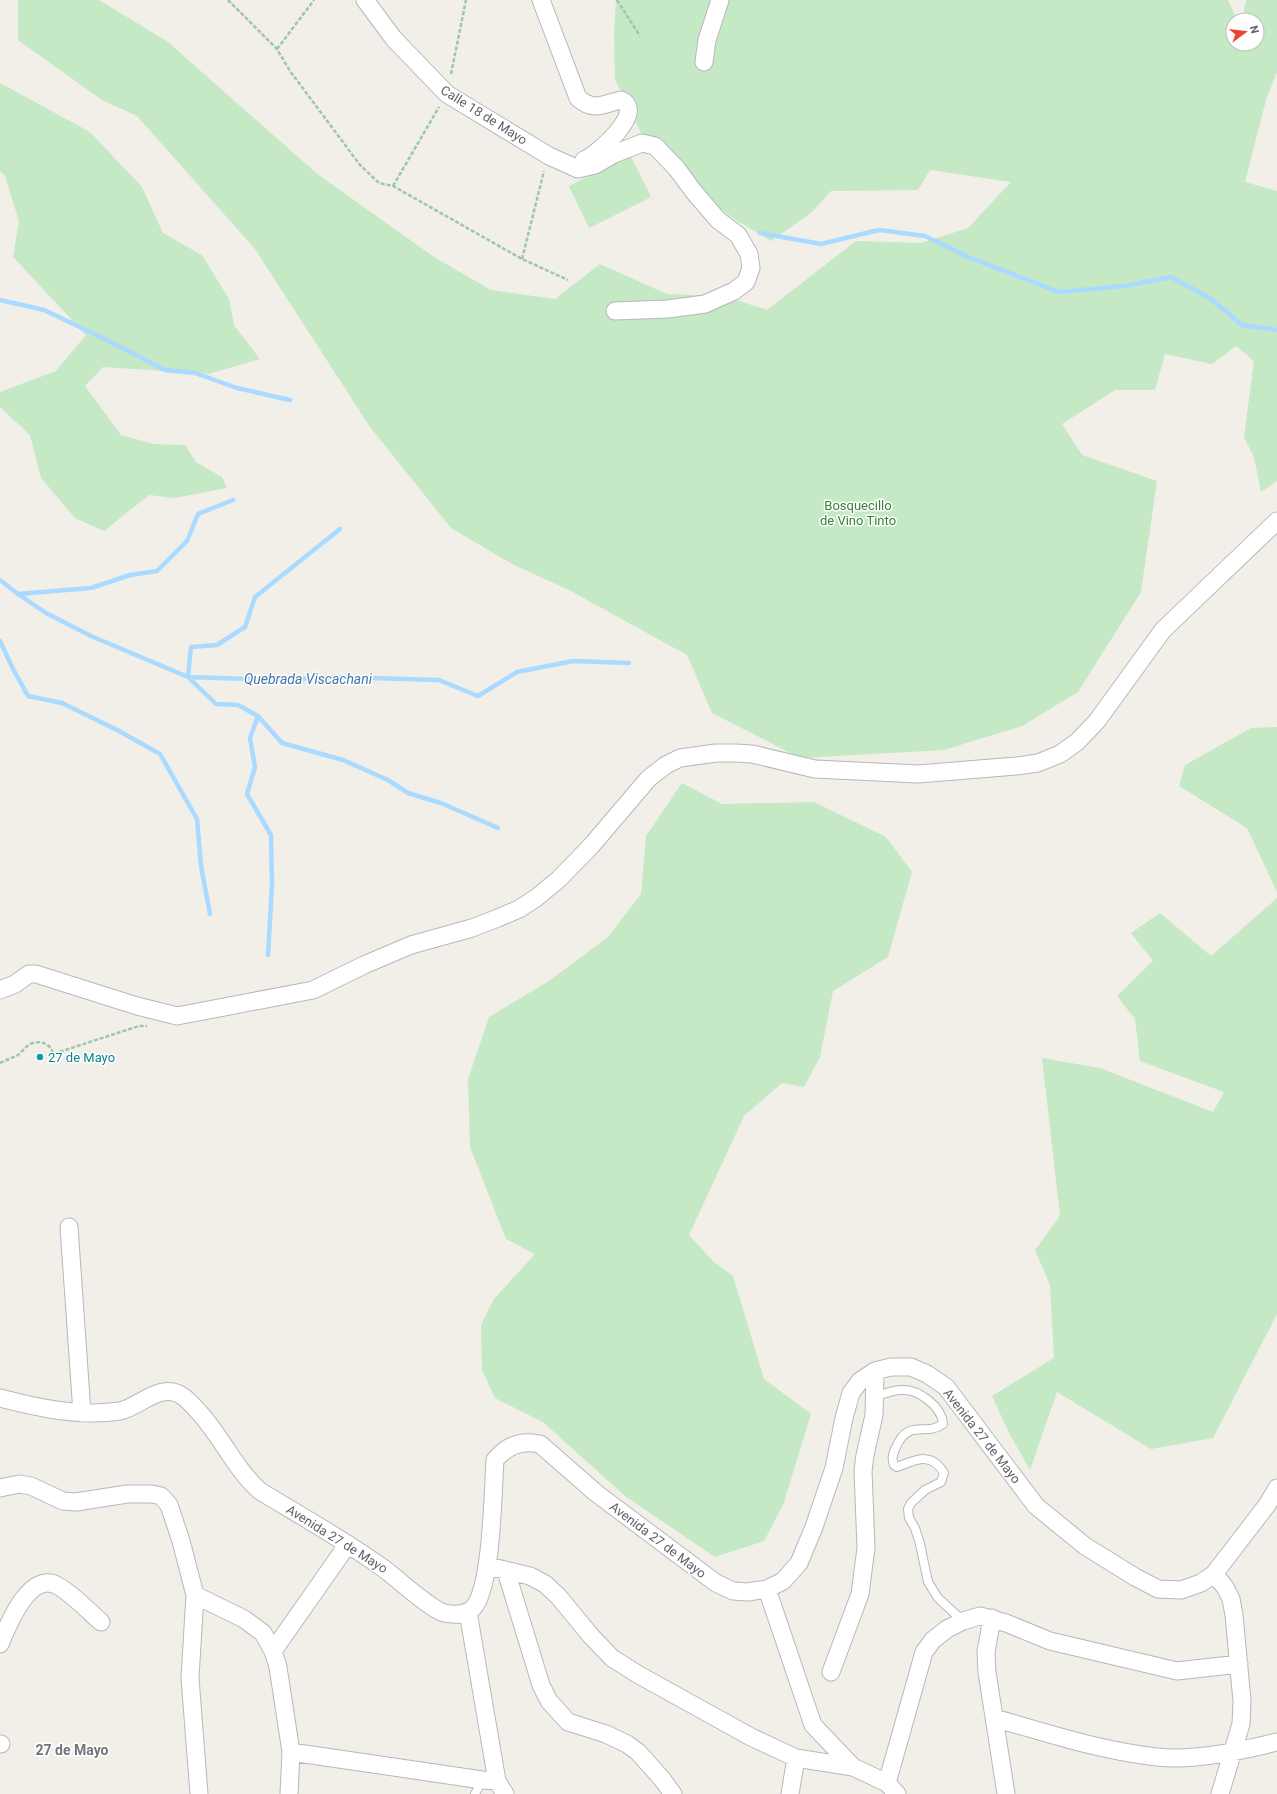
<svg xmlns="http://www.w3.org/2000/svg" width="1277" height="1794" viewBox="0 0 1277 1794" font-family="Roboto,sans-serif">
  <rect width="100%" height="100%" fill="#f1efe8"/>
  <path fill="#c5e8c5" d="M18,0H99L168,42L316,173L434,257L491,290L555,299L600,264L667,294L724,296L767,310L856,241L921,243L968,228L1011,182L930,170L918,190L831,191L811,213L771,241L734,219L652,156L615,79L614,34L616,0H1228L1237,20H1233V44H1257V20H1242L1246,0H1277V72L1266,100L1245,182L1277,191V481L1261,492L1254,457L1244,437L1254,361L1236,346L1212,364L1165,354L1155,390H1115L1062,424L1082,455L1157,481L1141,592L1078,692L1022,726L944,750L800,758L712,713L687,655L569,590L514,565L451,528L370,427L255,249L137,116L102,100L18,40Z
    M0,83L90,132L142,187L163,233L202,255L229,299L234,325L260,359L208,374L103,367L85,386L121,435L154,444L185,445L196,462L222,477L227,488L175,498L149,495L104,531L75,518L41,478L30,435L0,407V392L56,371L86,335L13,257L19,221L5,176L0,171Z
    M630,155L651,197L589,228L569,186Z
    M1277,727V892L1247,828L1179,786L1185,765L1251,728Z
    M682,783L722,804L814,802L886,837L912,872L888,957L833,991L820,1057L804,1087L782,1083L744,1116L689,1235L714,1262L733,1276L764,1379L811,1414L783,1505L764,1541L715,1557L625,1496L543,1422L495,1398L482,1370L481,1325L494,1299L535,1254L506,1239L470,1147L468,1079L489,1017L549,981L608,937L641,894L646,836Z
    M1277,898V1314L1213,1438L1151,1449L1057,1392L1030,1470L1009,1433L992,1396L1054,1358L1050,1285L1035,1250L1060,1216L1042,1058L1100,1068L1213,1112L1224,1092L1140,1061L1135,1019L1117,996L1153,961L1131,933L1160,913L1211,956Z"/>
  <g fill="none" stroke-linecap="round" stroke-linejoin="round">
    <path stroke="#aadaff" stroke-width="4.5" d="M760,233L821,244L879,230L925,236L968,257L1059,292L1125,286L1171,277L1211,299L1242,325L1277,330
      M0,300L44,310L109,341L165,370L195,373L237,388L290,400
      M340,529L255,597L245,627L217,645L191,647L188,677L216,704L238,705L258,716L282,743L343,760L388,780L408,793L441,803L498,828
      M0,580L18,594L46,613L91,636L188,677L278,680L336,677L439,680L478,696L517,672L573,661L629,663
      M18,594L91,588L130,575L157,571L187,541L198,514L233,500
      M0,641L13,669L28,696L62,703L119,731L160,754L197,819L201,866L210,914
      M258,716L250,738L255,767L247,794L271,835L272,885L268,955"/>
    <g stroke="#b5b8bc" stroke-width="10">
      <path id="lane" d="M874,1397C883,1394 893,1390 902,1390C919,1389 942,1407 943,1424C925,1437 909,1418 896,1447C893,1453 891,1459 894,1465L897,1467C916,1460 931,1451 944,1473L941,1482L925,1490L911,1503L908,1509L909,1518L915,1528L920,1544L928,1582L938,1598L963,1621
        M475,1794L482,1780"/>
    </g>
    <g stroke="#b5b8bc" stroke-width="19">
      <path id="street" d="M365,0L394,39L447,94L549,156L578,169L595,165L614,154L642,143L655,146L677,169L694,192L718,220L738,235L749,254L751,268L746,282L734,291L705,304L668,309L615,311
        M541,0L578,98C594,112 603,104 621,100C647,111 597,155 584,160
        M704,62L707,40L720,0
        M0,990L15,984L29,974H36L137,1006L177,1016L313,990L364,965L411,945L472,928L498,918L519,909L536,898L559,879L591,846L649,778L666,765L680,758L716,753H735L752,754L815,769L918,774L1016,766L1038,763L1060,754L1077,742L1097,721L1163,630L1277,521
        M69,1227L82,1413
        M0,1398C38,1408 80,1417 120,1411C139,1407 158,1384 179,1394C186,1397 192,1405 197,1410C221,1435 234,1468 260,1491C301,1516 344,1540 383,1568C398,1579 429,1608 444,1613C454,1615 466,1615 473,1608C492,1589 493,1489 495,1460C507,1445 522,1440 540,1444L596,1493L716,1583L733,1591L748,1592L767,1589L783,1581L799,1563L814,1527L834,1468L844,1418L851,1393L860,1381L875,1371L891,1367H911L927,1374L946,1387L1036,1506L1085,1546L1135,1577L1158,1589L1181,1590L1201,1583L1214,1574L1267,1505L1277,1488
        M0,1488L19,1484L31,1486L63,1501L76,1502L127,1494H152L161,1496L169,1505L181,1541L195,1595L190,1678L199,1794
        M488,1566L530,1576L545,1584L558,1596L591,1636L612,1658L639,1675L751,1737L796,1758L853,1767
        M506,1571L541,1685L549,1701L568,1722L606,1734L627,1744L638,1752L662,1779L673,1794
        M1214,1574L1225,1587L1231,1599L1234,1615L1242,1701L1241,1724L1220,1794
        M767,1589L813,1725L853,1767L887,1783L897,1794
        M195,1595L244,1619L263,1633L273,1651L278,1667L291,1752L289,1794
        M468,1612L497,1781L505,1794
        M992,1618L986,1652L987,1672L1006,1794
        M0,1644C8,1625 30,1569 58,1586C74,1595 87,1610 101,1622
        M273,1651L348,1544
        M831,1672L860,1594L866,1548L863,1471L865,1455L874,1415L875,1371
        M994,1718C1047,1733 1101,1751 1157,1757C1196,1761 1239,1751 1277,1742
        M0,1744H1
        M291,1752L482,1780L497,1781
        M887,1783L924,1652L933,1640L947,1629L963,1621L980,1616L1006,1623L1050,1641L1177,1671L1239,1664
        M790,1794L796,1758"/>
    </g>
    <path stroke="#9cc7a9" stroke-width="2.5" stroke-dasharray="4 2" stroke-linecap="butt" d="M228,0L277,49L290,71L360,165L379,183L393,186L522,259L568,280
      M617,0L640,36
      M277,49L314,0
      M451,74L466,0
      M393,186L439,107
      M522,259L544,171
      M0,1063C6,1060 12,1058 18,1055C22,1052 25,1047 30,1044C40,1040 51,1043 53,1054L139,1026H147"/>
    <use href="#lane" stroke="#fff" stroke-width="8"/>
    <use href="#street" stroke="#fff" stroke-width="17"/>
  </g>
  <circle fill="#0f9aa8" stroke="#fff" stroke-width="1.5" cx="40" cy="1057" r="4"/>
  <g text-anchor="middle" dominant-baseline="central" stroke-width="3" stroke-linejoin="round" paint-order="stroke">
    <g font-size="13" fill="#5f6368" stroke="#fff">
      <text transform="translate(484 115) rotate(32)">Calle 18 de Mayo</text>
      <text transform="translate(982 1436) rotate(52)">Avenida 27 de Mayo</text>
      <text transform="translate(337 1539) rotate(32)">Avenida 27 de Mayo</text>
      <text transform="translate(658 1540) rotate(37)">Avenida 27 de Mayo</text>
    </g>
    <g font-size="13" fill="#348238" stroke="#fff">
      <text x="858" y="505">Bosquecillo<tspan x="858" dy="15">de Vino Tinto</tspan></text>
    </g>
    <g font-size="13" fill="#0d838f" stroke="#fff" text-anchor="start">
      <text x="48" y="1057">27 de Mayo</text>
    </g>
    <g font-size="14" font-style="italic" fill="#4174aa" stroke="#fff">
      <text x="308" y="679">Quebrada Viscachani</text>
    </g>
    <g font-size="14" font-weight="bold" fill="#70757a" stroke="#fff">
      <text x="72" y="1750">27 de Mayo</text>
    </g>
  </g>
  <g transform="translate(1245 32) rotate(75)"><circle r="19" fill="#ffffff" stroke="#bfc1c3"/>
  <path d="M0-3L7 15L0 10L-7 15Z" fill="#ea4335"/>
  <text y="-6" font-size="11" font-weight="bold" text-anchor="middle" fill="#5f6368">N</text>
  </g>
</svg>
